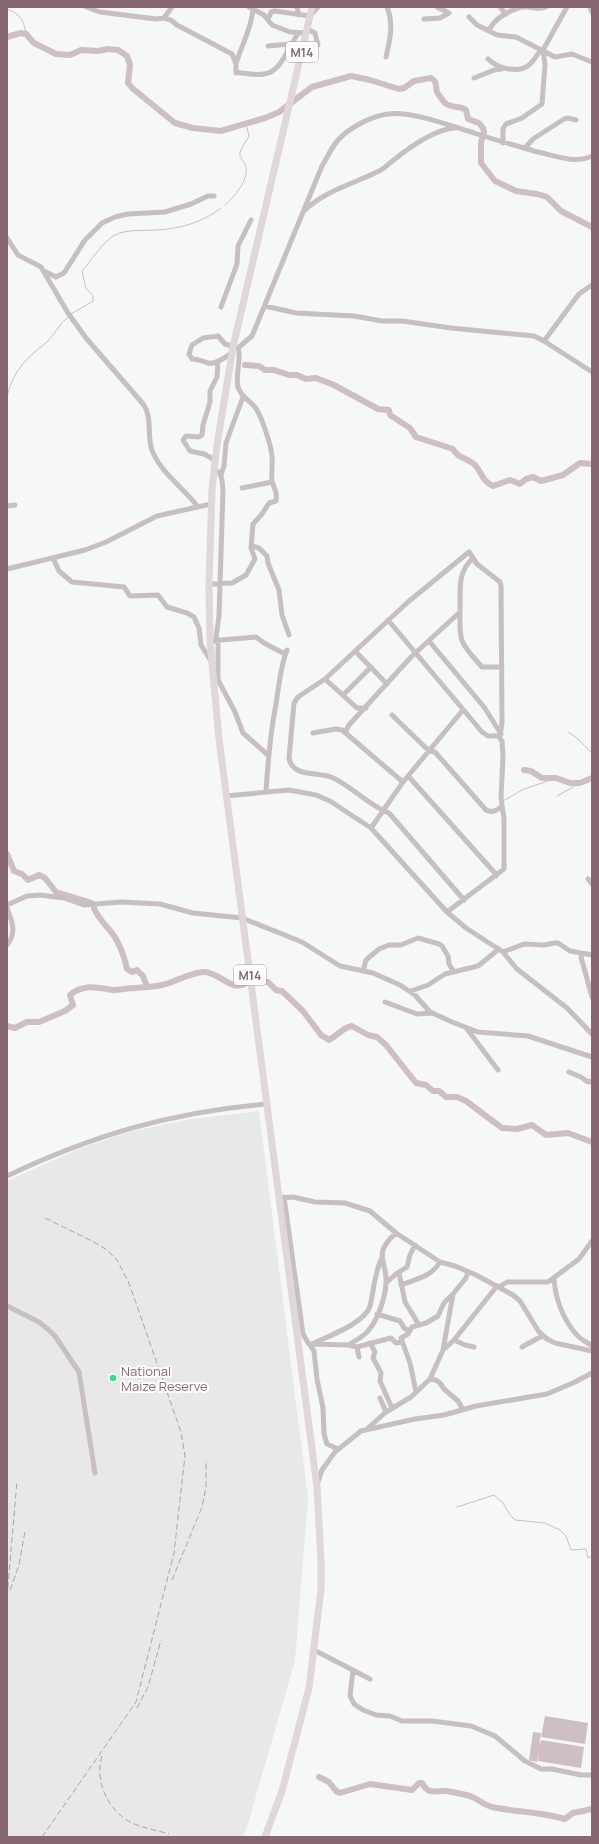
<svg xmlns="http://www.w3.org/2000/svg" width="599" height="1844" viewBox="0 0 599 1844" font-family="Manrope,sans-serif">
  <rect width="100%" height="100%" fill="#f5f7f8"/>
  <path fill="#e8e8e9" d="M259,1111L308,1498L295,1661L247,1827L242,1837H7V1181L79,1149L129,1132L185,1120Z"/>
  <path fill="#cebec6" d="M545,1716L588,1723L585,1744L541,1737Z
    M533,1732L541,1733L539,1747L541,1740L584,1747L581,1768L538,1761L539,1752L537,1762L529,1760Z"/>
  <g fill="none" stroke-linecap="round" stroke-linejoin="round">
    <path stroke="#cebec6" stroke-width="1" d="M7,9C20,14 24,20 26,34
      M225,205C235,196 251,178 245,164C243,160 239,158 240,153C241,147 247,141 249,136L246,124
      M71,314L93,301V296L86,288L82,271C92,260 102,242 115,235C127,229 142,231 155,230C179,229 202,223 221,208
      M7,397C11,377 21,364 36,351C40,347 44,345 48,341C55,334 60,323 68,317
      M568,732L577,738L592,753
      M557,796L580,783
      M503,801L522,790L556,778
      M457,1507L494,1495L503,1503L510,1515L515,1520L545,1523L560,1530L566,1536L571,1550L586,1549L588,1558L592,1556"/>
    <path stroke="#cebec6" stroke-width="6" d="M7,37L21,33L26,34L34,43L56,54L70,55L81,50L98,51L108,49L118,50L127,56L130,65L128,83L132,88L175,123L193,128L221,131L265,118L279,112L312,87L351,76L370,80L399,89L404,88L414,81L431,78C438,82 435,86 437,92C438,94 443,101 445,103C452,109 460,105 466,110L468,119L479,123L483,128L484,132L481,143V163L495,181L516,191L537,194L547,197L561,211L592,227
      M245,365L259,366L265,370H274L289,375H297L306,379L316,378L334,385L378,409L389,410L390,415L410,428L416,437L453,449C458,459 468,458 475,465C482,473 483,482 493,486L510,480L520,484L526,479L533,477L541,481L563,475L580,463L592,464
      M524,770L531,771L542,778H556L570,783H580L592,778
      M7,854L14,871L22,874L28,880L39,875L45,878L56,892L92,903
      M94,908C99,921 110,928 116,939C121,948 125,959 127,969L132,972L137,970L143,976L147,987
      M255,982H268L276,990L282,991L303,1011L321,1035L329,1040C338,1035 342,1028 352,1026L368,1035L377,1037L386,1045L416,1083L426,1085L433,1091H439L446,1097H457L466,1101L502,1128L517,1129L532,1125L546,1135L568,1133L592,1142
      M7,1026L15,1028L27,1022H39L65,1011L73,1005L70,995C84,983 97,988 113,990C120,990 128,988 135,988C144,987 153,987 162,985C176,982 193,971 205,972C222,974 231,992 247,983
      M319,1777L329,1782L336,1791L340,1793L370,1784L412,1790L419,1783H422C429,1796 436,1790 446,1791C453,1792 462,1794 470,1796C478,1799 484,1805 492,1807C516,1812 541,1812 565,1819L573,1813L592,1809"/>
    <path stroke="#c8bfc2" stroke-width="5" d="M86,7L100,12L156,19L164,18L172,7
      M249,7L264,15L272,25L290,32L306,33
      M297,7L299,15
      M437,7L449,13
      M500,7L506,14
      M590,7L592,12
      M469,17L477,25L497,35L516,37L555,57L572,54L592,62
      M164,18L171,20L177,25L232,54L236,64V73C245,72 254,76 264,74C282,72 288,46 298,34
      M266,18L269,17L271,12L275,11L310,16L318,7
      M424,19L440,18L449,13
      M307,29L315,33L318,45
      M489,30C495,18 513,7 527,7C534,7 538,10 546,7
      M268,46L290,44
      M386,57C390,40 394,24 387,7
      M488,59C497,68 518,74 529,65C534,61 537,54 541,50
      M236,64C241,46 252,28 253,9
      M474,78L494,70L502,69
      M503,143V129L506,124L522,118L542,104L545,65L543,50L567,7
      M525,148L533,139L564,119L568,118L576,120
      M305,210C326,190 356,183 381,170C385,168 387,165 390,163C407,149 433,130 454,128
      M7,238L18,255L41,267L68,313L86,338L144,405C153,420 146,438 153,453C163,475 184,488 198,507
      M46,272L56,277L64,273L85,240L102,223L115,217L128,214L165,212L191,204L208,196H214
      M265,306L296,313L354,316L382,321H402L451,328L534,336L544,341L592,372
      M221,307L237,264L238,246L251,220
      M544,341L579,294L592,285
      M232,353C225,357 216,365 208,363C201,361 199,359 192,359L189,354L192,345L203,338L218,336L225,344L238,348L252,336L322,166C327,158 331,148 338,140C349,128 371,116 388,114C412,111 451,126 474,133C495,140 517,146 538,152C556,156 575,164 592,156
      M215,460L204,454L190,451L183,440L186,436L199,437L202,435L203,425L210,402V391L217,377L218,361
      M214,470C223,472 222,483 223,490L219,616L216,637L218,641V681
      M221,475L224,466L226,443L243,397
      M242,488L272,482
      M7,506L15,505
      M252,546L259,548L267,556L268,563L279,590L282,615L289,635
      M53,558L59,571L72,582L124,587L130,596L158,595L167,607L187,613L194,617L199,628L201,645L211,661
      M473,558L477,564L500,582L501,586L502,722L500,737
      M7,569L85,550L106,542L157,516L211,504
      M209,584L232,583L246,575L255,559L251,548L253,524L262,514L269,503L276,501C278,492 274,489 272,481C271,473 273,464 272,456C271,445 263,421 257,410C252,401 241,398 238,387C235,374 242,358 238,348
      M460,612C459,645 462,644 482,667H502
      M388,620L482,732L488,736H498L502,741L503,757L501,798L504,819V869L447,912
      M210,641L256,637L264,643L285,654
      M429,641L484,707L501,734
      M355,651L387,684
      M217,678L235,712L243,733L268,755
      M325,679L357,708H366
      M343,695L371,667
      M392,715L429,751L435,752L486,810C492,813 497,811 502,806
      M313,733L336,729L342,730L403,782
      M347,734L346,731L349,725L411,657L460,612C461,591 456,574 473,558L469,552L408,602L325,679L298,697L294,703L289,758C292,777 317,772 331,777C352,786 368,805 389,813L464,900
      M409,777L494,872L496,876
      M266,791C268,761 270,734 276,704C279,686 280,667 287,650
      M226,796L289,790L316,795L330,801L371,828L447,912L466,928L503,952L517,969L567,1008L592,1034
      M371,828L403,782L463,710
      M588,879L592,884
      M7,905L27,896L40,895L64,898L84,905L121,902L160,904L193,913L242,918L302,942L340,966L373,973L400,985L415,995L430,1012L452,1022L478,1032L528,1036L592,1057
      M7,908C12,921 17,933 7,945
      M503,952L524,944L544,945L554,943H558L570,951L592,955
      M582,954L581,957L592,997
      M363,971L366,960L379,949L389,945H401L418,938L439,944L442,946L448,956L449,964L454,972
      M411,991L428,985L445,974L478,966L499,949
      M385,1002L417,1014L433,1013
      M467,1029L498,1070
      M569,1072L581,1077L588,1082L592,1081
      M7,1176C93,1135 172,1112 267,1104
      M284,1197L303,1334L307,1341L314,1351L317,1379L323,1408L324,1434L327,1444L338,1449
      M279,1198L293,1197L315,1202L345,1203L370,1211L396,1233L440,1262L455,1266L476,1275L513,1295L520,1301L539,1332L547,1339L555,1343L592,1351
      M399,1273L405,1302L419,1325
      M554,1278C555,1298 563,1320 577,1335C581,1340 587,1342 592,1346
      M386,1283L396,1274L407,1267L410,1255L415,1245
      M401,1285C416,1279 431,1277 440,1262
      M499,1287L507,1282H548L579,1259L592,1241
      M7,1306L39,1322L49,1330L55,1336L79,1372L95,1473
      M377,1314L400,1321L404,1328L409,1331
      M454,1340L465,1345L474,1347
      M370,1343L375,1352L373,1358L381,1373L380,1381L392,1408
      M312,1344C329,1336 365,1323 370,1306C374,1290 374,1273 382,1258
      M313,1344L348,1345L357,1347L391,1338L396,1343L402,1342
      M348,1345C355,1341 363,1337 368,1331C378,1320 385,1298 386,1284C388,1261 371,1255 396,1233
      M357,1347L359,1357
      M522,1347L542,1336
      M443,1350L453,1294L466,1278L468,1272
      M430,1379L436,1380L440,1383L444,1389L458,1401L463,1410
      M416,1392L410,1363L401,1338L408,1334L412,1327L426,1323L438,1316L444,1303L453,1294
      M380,1398L386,1412
      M368,1428L386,1412L411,1397L430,1379L443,1350L454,1340L497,1286
      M317,1485L322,1470L335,1452L361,1431L415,1419L444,1415L476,1406L547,1394L573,1383L592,1373
      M314,1650L370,1679
      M353,1670L350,1696L354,1704L363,1710L376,1715L390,1716L402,1721H432L471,1726L495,1736L525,1761L541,1769H552L581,1775H592"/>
    <path stroke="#dfd7da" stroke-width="7" d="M265,1837L282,1791L309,1688L321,1589V1561L317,1487L219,739L210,641L209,584L212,489L217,445L233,347L312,7"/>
    <path stroke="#afa2a7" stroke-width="1" stroke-dasharray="6 3" stroke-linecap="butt" d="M7,1493V1522
      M172,1580L202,1507L206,1487V1460
      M10,1590L19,1565L25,1531
      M7,1597L17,1481
      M137,1708L148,1687L161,1640
      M102,1756C94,1781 108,1810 130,1822C142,1828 156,1830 169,1834
      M42,1837L136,1702L174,1553L185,1456L181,1432L136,1303L128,1281L117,1260L107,1250L92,1241L45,1218"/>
  </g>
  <circle fill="#2ce27d" stroke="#fff" stroke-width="1.5" cx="113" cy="1378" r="4"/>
  <g text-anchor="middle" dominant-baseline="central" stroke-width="4" stroke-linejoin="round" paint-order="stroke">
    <g fill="#fff" stroke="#aa959c" stroke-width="1">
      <rect x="286" y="42" width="32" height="20" rx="3"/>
      <rect x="234" y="965" width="32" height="20" rx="3"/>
    </g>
    <g font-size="12" font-weight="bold" fill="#866772">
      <text x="302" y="52">M14</text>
      <text x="250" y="975">M14</text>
    </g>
    <g font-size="13" fill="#866772" stroke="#fff" text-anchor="start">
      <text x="121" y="1371">National<tspan x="121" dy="15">Maize Reserve</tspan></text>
    </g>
  </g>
  <rect width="599" height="1844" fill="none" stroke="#866772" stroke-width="16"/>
</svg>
